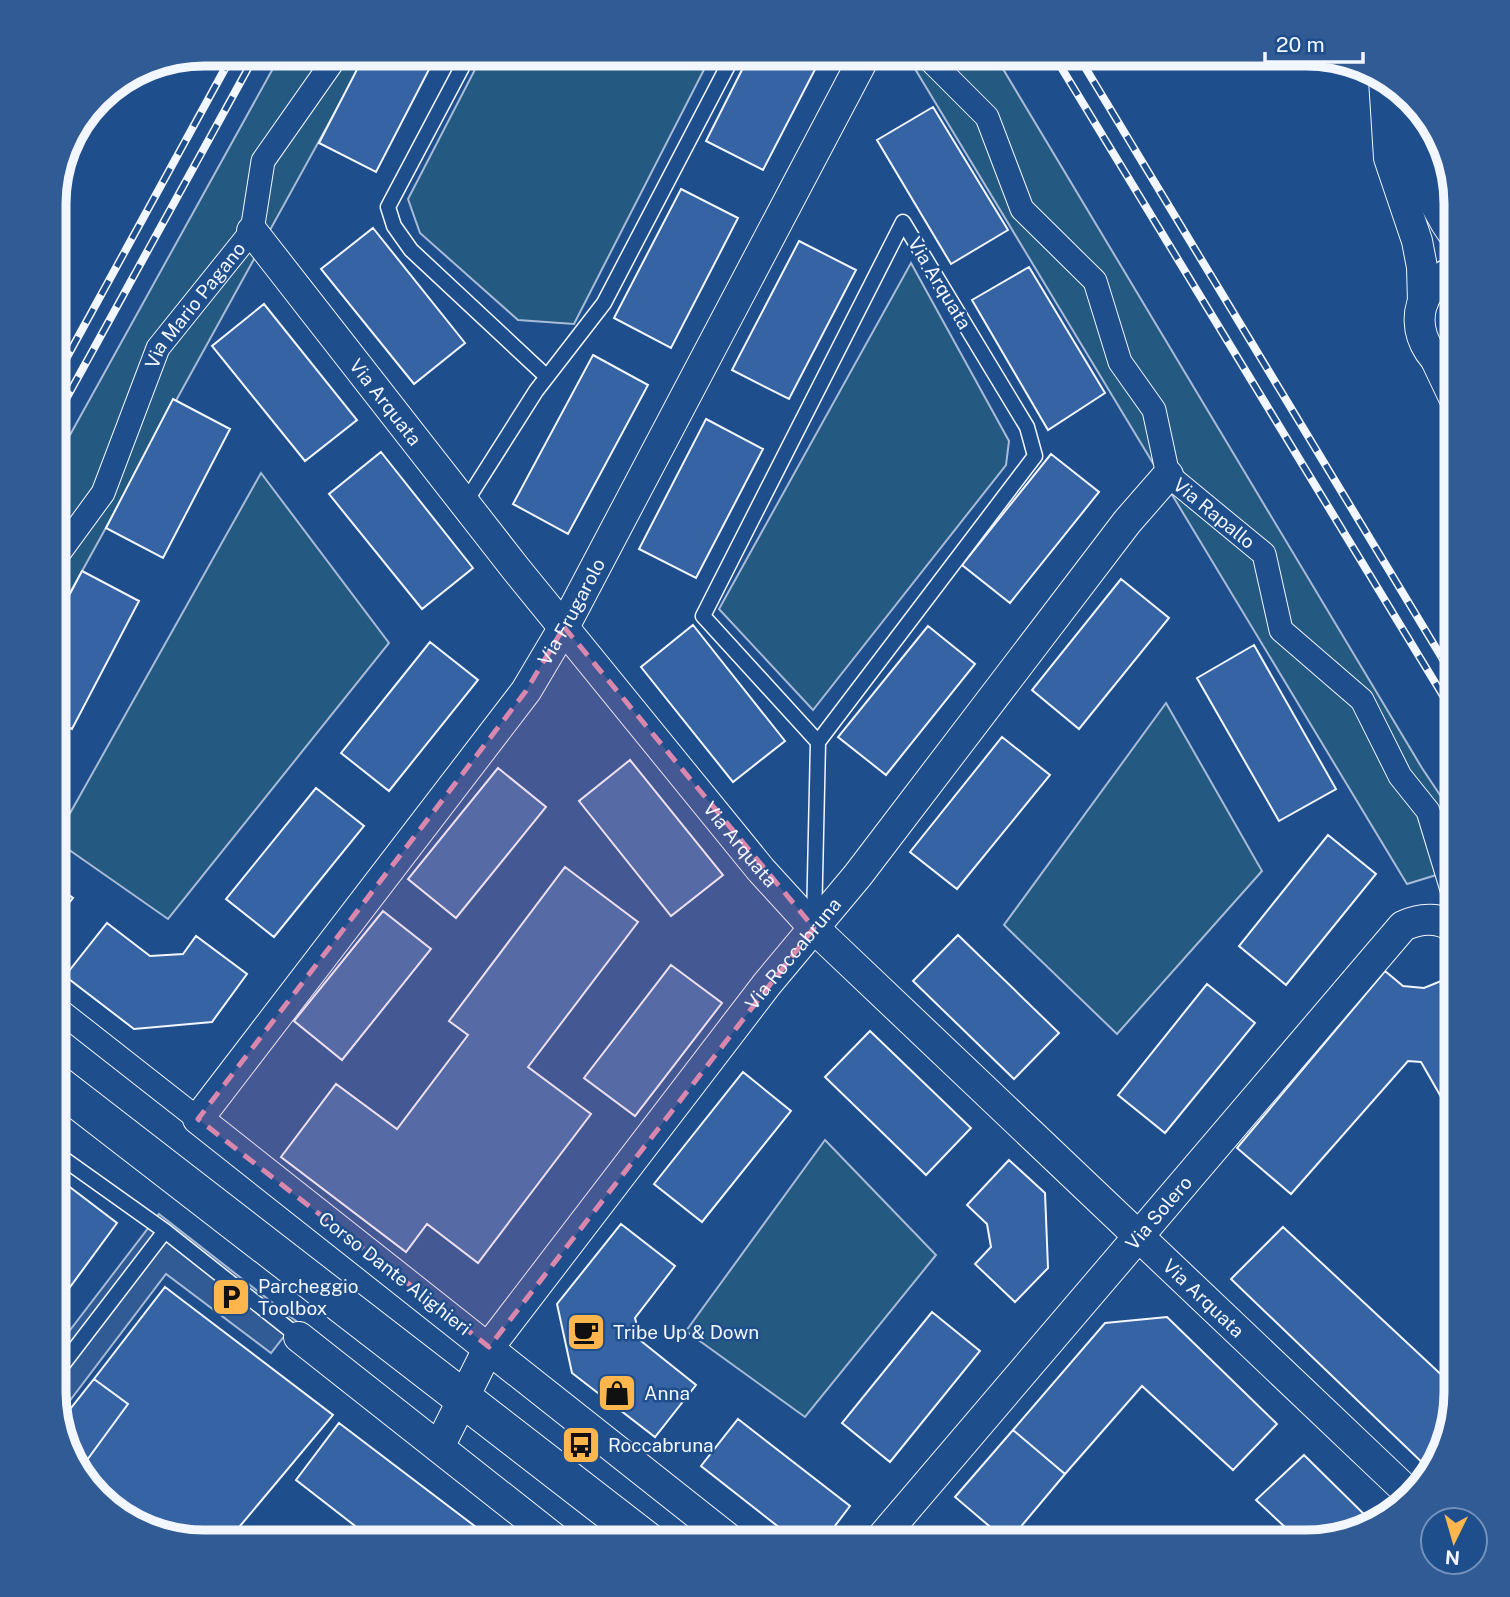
<svg xmlns="http://www.w3.org/2000/svg" width="1510" height="1597" viewBox="0 0 1510 1597" font-family="'Public Sans',sans-serif">
  <rect width="100%" height="100%" fill="#1f4e8c"/>
  <path fill="#245a82" stroke="#a8bbd7" stroke-width="2" d="M281,54H367L54,622L55,462Z
    M483,54H712L574,324L518,320L420,233L408,199Z
    M906,54H994L1422,768L1456,819V869L1407,884Z
    M911,263L1009,441L1006,465L813,710L719,609Z
    M261,473L389,643L168,919L55,840Z
    M1166,703L1262,871L1117,1034L1004,925Z
    M825,1140L936,1255L805,1417L686,1331Z"/>
  <path fill="#305b95" stroke="#a8bbd7" stroke-width="2" d="M159,1214L296,1321L271,1353L166,1274L59,1415L54,1393V1351Z"/>
  <path fill="#3563a3" stroke="#f2f6ff" stroke-width="2" d="M365,54H437L376,172L319,143Z
    M750,54H823L763,170L706,141Z
    M933,107L1008,230L951,264L877,140Z
    M681,189L738,218L671,348L614,318Z
    M373,228L465,343L414,384L321,269Z
    M799,241L856,270L789,399L732,370Z
    M1029,267L1105,393L1048,430L972,300Z
    M264,304L357,420L305,461L212,346Z
    M593,355L648,385L568,534L513,504Z
    M173,399L230,429L163,558L106,528Z
    M706,419L763,449L696,578L639,549Z
    M381,452L473,568L422,609L329,494Z
    M1051,454L1099,492L1010,603L962,565Z
    M82,571L139,601L72,729L54,721V624Z
    M1121,579L1169,618L1079,729L1032,690Z
    M693,625L785,741L733,782L641,667Z
    M928,626L975,664L886,775L838,737Z
    M430,642L478,680L389,791L341,753Z
    M1254,645L1336,789L1279,821L1197,678Z
    M1002,737L1050,775L957,889L910,852Z
    M630,760L723,875L671,916L579,801Z
    M498,768L546,807L456,918L408,879Z
    M316,788L364,826L274,937L226,899Z
    M1328,835L1376,874L1286,985L1239,946Z
    M565,867L638,922L528,1067L591,1114L478,1263L427,1224L406,1252L281,1157L336,1084L397,1129L468,1035L449,1021Z
    M54,884L73,898L54,922Z
    M383,911L431,949L342,1060L294,1021Z
    M107,923L150,956L183,954L196,936L247,974L212,1022L134,1029L65,976Z
    M958,935L1059,1033L1014,1079L913,981Z
    M671,965L722,1003L635,1116L584,1078Z
    M1385,971L1403,986L1424,988L1451,977L1456,985V1123L1421,1062L1408,1061L1291,1194L1237,1148Z
    M1207,984L1255,1023L1165,1133L1118,1095Z
    M870,1031L971,1128L926,1175L825,1077Z
    M743,1072L791,1111L702,1222L654,1184Z
    M1009,1160L1045,1193L1048,1268L1015,1302L975,1264L991,1247L987,1224L967,1205Z
    M54,1175L117,1223L54,1309Z
    M621,1224L675,1266L635,1318L641,1341L696,1385L655,1437L572,1373L557,1304Z
    M1283,1227L1447,1380L1456,1369V1393L1440,1459L1431,1471L1231,1279Z
    M165,1287L333,1415L230,1538L236,1543H204L138,1527L91,1491L79,1471L128,1404L94,1379Z
    M932,1312L980,1351L890,1462L842,1423Z
    M1167,1317L1277,1424L1233,1470L1142,1386L1065,1474L1013,1430L1105,1323Z
    M94,1379L128,1404L79,1471L66,1450L60,1422Z
    M738,1419L850,1506L822,1543H799L701,1466Z
    M339,1423L497,1543H377L296,1480Z
    M1013,1430L1065,1474L1008,1542L955,1497Z
    M1304,1455L1374,1524L1363,1531L1302,1543L1256,1500Z"/>
  <g fill="none" stroke-linecap="round" stroke-linejoin="round">
    <g stroke="#f2f6ff" stroke-width="17">
      <path id="service" d="M469,54L388,207L394,226L411,250L547,377
        M465,503L536,391L604,303L734,54
        M814,923L818,742L1035,456L1027,427L903,222L703,616L818,742
        M54,1152L165,1231L299,1337
        M54,1376L165,1231"/>
    </g>
    <g stroke="#f2f6ff" stroke-width="25">
      <g id="pedestrian">
        <path id="s1" d="M924,54L987,117L1022,209L1095,281L1120,362L1154,410L1168,475L1264,554L1281,630L1362,700L1400,776L1428,811L1456,903"/>
        <path id="s2" d="M54,560L103,493L158,348L252,231L263,161L338,54"/>
        <path d="M54,1006L198,1119"/>
      </g>
    </g>
    <g stroke="#f2f6ff" stroke-width="32">
      <g id="minor">
        <path d="M1384,79L1389,158L1417,241L1422,267L1423,302"/>
        <path d="M1406,95C1414,148 1424,195 1456,238"/>
        <path id="s3" d="M252,231L516,569L761,870L814,928L1412,1496"/>
        <path d="M1456,270C1405,291 1410,351 1456,374"/>
        <path d="M1437,362L1456,402"/>
        <path d="M299,1337L560,1543"/>
        <path id="s4" d="M439,1447L489,1347L767,984L858,875L1127,522L1168,475"/>
        <path id="s5" d="M734,1543L198,1119L526,691L564,627L866,54"/>
        <path id="s6" d="M877,1543L1403,926C1420,918 1441,916 1456,930"/>
      </g>
    </g>
    <g stroke="#f2f6ff" stroke-width="39">
      <path id="tertiary" d="M54,1082L650,1543"/>
    </g>
    <use href="#service" stroke="#1f4e8c" stroke-width="14"/>
    <use href="#pedestrian" stroke="#1f4e8c" stroke-width="23"/>
    <use href="#minor" stroke="#1f4e8c" stroke-width="30"/>
    <use href="#tertiary" stroke="#1f4e8c" stroke-width="37"/>
    <g stroke="#f2f6ff" stroke-width="8">
      <path id="rail" d="M1053,54L1456,717
        M1077,54L1456,681
        M55,379L233,54
        M55,419L256,54"/>
    </g>
    <use href="#rail" stroke="#1f4e8c" stroke-width="5" stroke-dasharray="16" stroke-linecap="butt"/>
  </g>
  <path fill="#da87ad" fill-opacity="0.2" stroke="#da87ad" stroke-width="5" stroke-dasharray="14 9" stroke-linejoin="round" d="M564,627L814,928L489,1347L198,1119L526,691Z"/>
  <defs>
    <g id="parking-square" transform="scale(2.0125)"><rect x="-9" y="-9" width="18" height="18" rx="4" fill="#ffb74d" stroke="#1f4e8c"/><path d="M-3.5-5.5H1a3.5 3.5 0 0 1 0 7H-1V5.5H-3.5ZM-1-3.4V-.6H.8a1.4 1.4 0 0 0 0-2.8Z" fill="#111"/></g>
    <g id="cafe-square" transform="scale(2.0125)"><rect x="-9" y="-9" width="18" height="18" rx="4" fill="#ffb74d" stroke="#1f4e8c"/><path d="M-5.5-4.5H6V0H3Q3 3.5 0 3.5H-2.5Q-5.5 3.5-5.5 0ZM3-3.2v2h1.7v-2ZM-6 4.5H4V6H-6Z" fill="#111"/></g>
    <g id="shop-square" transform="scale(2.0125)"><rect x="-9" y="-9" width="18" height="18" rx="4" fill="#ffb74d" stroke="#1f4e8c"/><path d="M-5-2.5h2.3a2.7 3.5 0 0 1 5.4 0H5L5.5 6h-11ZM-1.5-2.5h3a1.5 2.3 0 0 0-3 0Z" fill="#111"/></g>
    <g id="bus-square" transform="scale(2.0125)"><rect x="-9" y="-9" width="18" height="18" rx="4" fill="#ffb74d" stroke="#1f4e8c"/><path d="M-5-6H5V4H4V6H2V4H-2V6H-4V4H-5ZM-3.5-4V0h7V-4ZM-3.5 1.2v1.5H-2V1.2ZM2 1.2v1.5H3.5V1.2Z" fill="#111"/></g>
  </defs>
  <g fill-rule="evenodd">
    <use href="#parking-square" x="231" y="1297"/>
    <use href="#cafe-square" x="586" y="1332"/>
    <use href="#shop-square" x="617" y="1393"/>
    <use href="#bus-square" x="581" y="1445"/>
  </g>
  <g text-anchor="middle" dominant-baseline="central" stroke-width="5" stroke-linejoin="round" paint-order="stroke">
    <g font-size="19" fill="#f2f6ff" stroke="#1f4e8c">
      <text transform="translate(940 283) rotate(59)">Via Arquata</text>
      <text stroke="none"><textPath href="#s2" startOffset="294">Via Mario Pagano</textPath></text>
      <text stroke="none"><textPath href="#s3" startOffset="217">Via Arquata</textPath></text>
      <text stroke="none"><textPath href="#s1" startOffset="560">Via Rapallo</textPath></text>
      <text stroke="none"><textPath href="#s5" startOffset="1314">Via Frugarolo</textPath></text>
      <text stroke="none"><textPath href="#s3" startOffset="784">Via Arquata</textPath></text>
      <text stroke="none"><textPath href="#s4" startOffset="609">Via Roccabruna</textPath></text>
      <text stroke="none"><textPath href="#s6" startOffset="434">Via Solero</textPath></text>
      <text transform="translate(395 1273) rotate(38)">Corso Dante Alighieri</text>
      <text stroke="none"><textPath href="#s3" startOffset="1433">Via Arquata</textPath></text>
    </g>
    <g font-size="19" fill="#f2f6ff" stroke="#1f4e8c" text-anchor="start">
      <text x="258" y="1286">Parcheggio<tspan x="258" dy="22">Toolbox</tspan></text>
      <text x="613" y="1332">Tribe Up &amp; Down</text>
      <text x="644" y="1393">Anna</text>
      <text x="608" y="1445">Roccabruna</text>
    </g>
  </g>
  <path d="M0 0H1510V1597H0ZM204 66H1306A138 138 0 0 1 1444 204V1392A138 138 0 0 1 1306 1530H204A138 138 0 0 1 66 1392V204A138 138 0 0 1 204 66Z" fill="#305b95" fill-rule="evenodd"/>
  <path fill="none" stroke="#f2f6ff" stroke-width="9" d="M204 66H1306A138 138 0 0 1 1444 204V1392A138 138 0 0 1 1306 1530H204A138 138 0 0 1 66 1392V204A138 138 0 0 1 204 66Z"/>
  <g transform="translate(1454 1541) rotate(185)"><circle r="33" fill="#1f4e8c" stroke="#7391ba" stroke-width="2"/>
  <path d="M0-5L12 26L0 18L-12 26Z" fill="#ffb74d"/>
  <text y="-10" font-size="19" font-weight="bold" text-anchor="middle" fill="#f2f6ff">N</text>
  </g>
  <path d="M1265 52v10h98v-10" fill="none" stroke="#f2f6ff" stroke-width="3.5"/>
  <text x="1276" y="52" font-size="21" fill="#f2f6ff" stroke="#1f4e8c" stroke-width="5" paint-order="stroke">20 m</text>
</svg>
